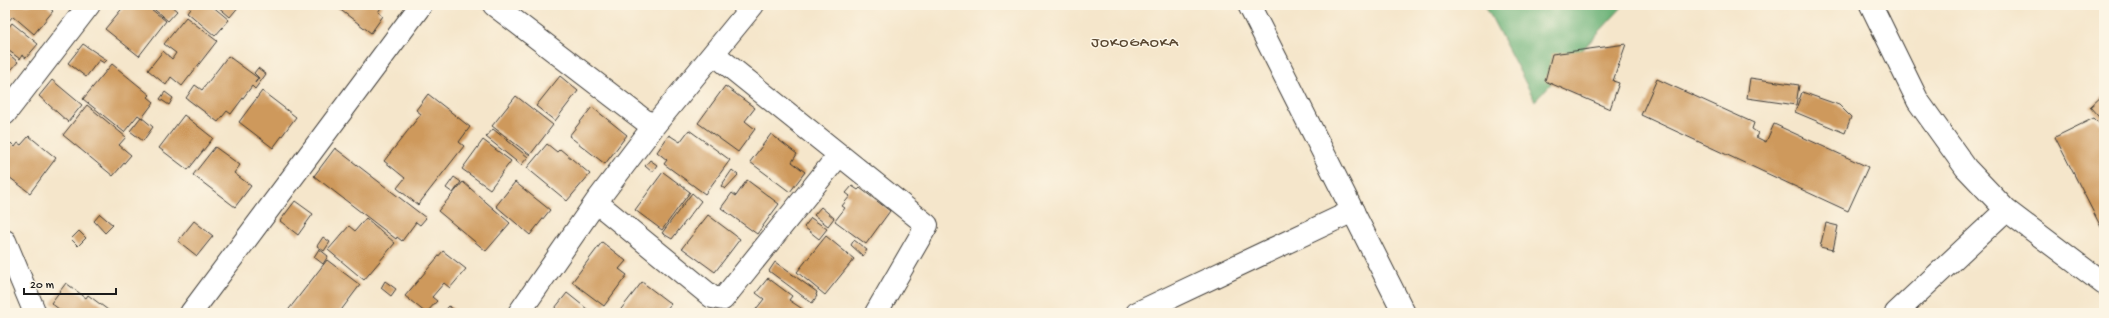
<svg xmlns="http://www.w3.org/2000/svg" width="2109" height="318" viewBox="0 0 2109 318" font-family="'Gochi Hand',sans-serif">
  <rect width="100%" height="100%" fill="#fcf5e5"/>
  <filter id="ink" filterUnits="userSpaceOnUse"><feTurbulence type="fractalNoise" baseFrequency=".025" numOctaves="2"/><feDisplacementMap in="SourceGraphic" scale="8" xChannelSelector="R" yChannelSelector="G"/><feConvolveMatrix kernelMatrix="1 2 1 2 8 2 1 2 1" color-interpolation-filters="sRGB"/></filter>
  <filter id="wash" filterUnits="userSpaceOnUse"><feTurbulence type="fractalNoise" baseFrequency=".012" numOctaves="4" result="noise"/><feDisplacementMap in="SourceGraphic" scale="16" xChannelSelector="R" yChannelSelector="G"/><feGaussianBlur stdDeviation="0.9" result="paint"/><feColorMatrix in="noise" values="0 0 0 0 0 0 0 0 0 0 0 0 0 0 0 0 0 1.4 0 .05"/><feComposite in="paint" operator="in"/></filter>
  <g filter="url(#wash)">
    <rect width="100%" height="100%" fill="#f5e6cb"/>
    <path fill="#6cb278" stroke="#44674a" d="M1485,5H1624L1535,101Z"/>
    <g id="blocks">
      <path fill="#ce995c" d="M5,5H49L47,6L53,11L34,34L13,16L7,23L5,21Z
        M125,5H146L166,21L139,56L105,29Z
        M149,5H170L177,11L168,21Z
        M192,5H211L229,20L215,36L187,12Z
        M216,5H240L230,17Z
        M334,5H383L378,12L383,16L371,33Z
        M186,17L217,41L182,86L171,77L166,85L148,70L163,51L172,59L176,53L164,44Z
        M12,23L38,44L26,58L22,55L20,59L5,48L7,45L5,43V32Z
        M83,44L107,60L104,63L99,60L86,77L68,63Z
        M1626,44L1613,81L1619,83L1610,109L1545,81L1552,54Z
        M5,51L18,62L5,77Z
        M228,56L258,78L255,83L259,78L254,73L258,68L266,74L255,89L252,86L231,114L227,111L218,122L186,98L195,85L202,90Z
        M112,64L150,95L148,97L154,102L142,118L138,115L124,132L83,99Z
        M560,76L578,91L555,121L536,106Z
        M1750,78L1799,85L1796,105L1747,98Z
        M1657,79L1754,123L1752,129L1758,133L1756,137L1766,142L1774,124L1868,167L1848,211L1641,115Z
        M52,80L82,105L68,122L39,96Z
        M725,86L755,108L745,121L755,129L738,152L698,123Z
        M262,91L296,117L273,148L239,122Z
        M165,92L173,98L169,105L160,99Z
        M1802,92L1839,105L1851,117L1845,133L1795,112Z
        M428,94L470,127L459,142L464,146L418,205L397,188L405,178L384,161L421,114L416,110Z
        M2104,94V123L2090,107Z
        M516,96L553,125L530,155L492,126Z
        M87,105L126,137L119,145L131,155L113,176L63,135Z
        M592,107L627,135L605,164L569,136Z
        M184,115L213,138L188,170L159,148Z
        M141,117L153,127L143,141L130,131Z
        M2094,118L2104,128V228L2102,229L2055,137Z
        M493,129L528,157L521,165L486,137Z
        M689,130L730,160L705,194L664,164L667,160L657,152L669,135L680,142Z
        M771,134L797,154L792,162L805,172L790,192L750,162Z
        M29,136L56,158L30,193L5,174V162L8,158L5,156V151L11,143L15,147L18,143L21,145Z
        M483,140L511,161L490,189L462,169Z
        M547,144L557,152L560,149L590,174L567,201L527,168Z
        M215,147L240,165L234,173L251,186L235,207L193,175Z
        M335,148L426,218L420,225L416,222L402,241L397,237L396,239L314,176Z
        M650,160L657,165L652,172L645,166Z
        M732,170L738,175L725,189L721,186Z
        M663,172L690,192L662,230L635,210Z
        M454,177L461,182L453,193L446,188Z
        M747,180L779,204L757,234L721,208L732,193L736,196Z
        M463,182L510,223L486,251L438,211Z
        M515,182L550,210L530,235L496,206Z
        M852,186L858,190L860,188L890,211L866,244L835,221L845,208L842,206L850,196L846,193Z
        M692,193L701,201L672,239L662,233Z
        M295,201L313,214L298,235L280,221Z
        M821,207L834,218L828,226L814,215Z
        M100,214L113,225L105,233L94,221Z
        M708,215L740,239L715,272L682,248Z
        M366,218L395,243L364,280L328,250L349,226L355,231Z
        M811,218L827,229L819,239L804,227Z
        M194,221L213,236L197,256L178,241Z
        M1826,223L1838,226L1833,250L1820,247Z
        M79,231L86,238L78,246L71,239Z
        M826,236L854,259L825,295L797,272Z
        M323,237L330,242L324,251L317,246Z
        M854,240L867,250L863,256L851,245Z
        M602,242L626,261L619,269L627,275L604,306L572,282Z
        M319,249L328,256L323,264L314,257Z
        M443,251L466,269L450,288L444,283L432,297L437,301L426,313L405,296Z
        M327,260L360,285L339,313H286Z
        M775,262L817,292L816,295L817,296L812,303L769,271Z
        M768,278L792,296L789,300L804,310L802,313H753L764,299L756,293Z
        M385,281L396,289L391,296L381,288Z
        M642,282L671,304L663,313H618Z
        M66,283L86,298L88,295L112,313H64L51,303Z
        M567,293L592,313H551Z
        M449,306L458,313H443Z"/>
    </g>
  </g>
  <g filter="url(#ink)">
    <use href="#blocks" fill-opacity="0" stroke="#3d3a36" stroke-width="1"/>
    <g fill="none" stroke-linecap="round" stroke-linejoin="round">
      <g stroke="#3d3a36" stroke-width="24">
        <path id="minor" d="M494,5L653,127
          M714,54L927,225L876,313
          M5,114L89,5
          M596,202L712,297L723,299L839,155
          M5,241L35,313
          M519,313L596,202L653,127L753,5
          M1137,313L1353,211"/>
      </g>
      <g stroke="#3d3a36" stroke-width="24">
        <path id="tertiary" d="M1249,5L1404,313
          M1871,5L1918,101L1966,168L2006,210L2104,284
          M191,313L421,5
          M1896,313L2006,210"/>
      </g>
      <use href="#minor" stroke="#fff" stroke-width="22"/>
      <use href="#tertiary" stroke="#fff" stroke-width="22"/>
    </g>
  </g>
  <g text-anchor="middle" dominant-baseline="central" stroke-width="3" stroke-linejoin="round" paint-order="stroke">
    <g font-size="15" letter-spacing="1" fill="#5a4832" stroke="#fcf5e5">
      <text x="1135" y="43">JOKOGAOKA</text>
    </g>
  </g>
  <rect width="2109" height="318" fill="none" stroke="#fcf5e5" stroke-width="20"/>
  <path d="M24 288v6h92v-6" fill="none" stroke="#1c1c1c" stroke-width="2"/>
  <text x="30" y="288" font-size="12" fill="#1c1c1c" stroke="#fcf5e5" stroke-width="3" paint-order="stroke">20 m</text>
</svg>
